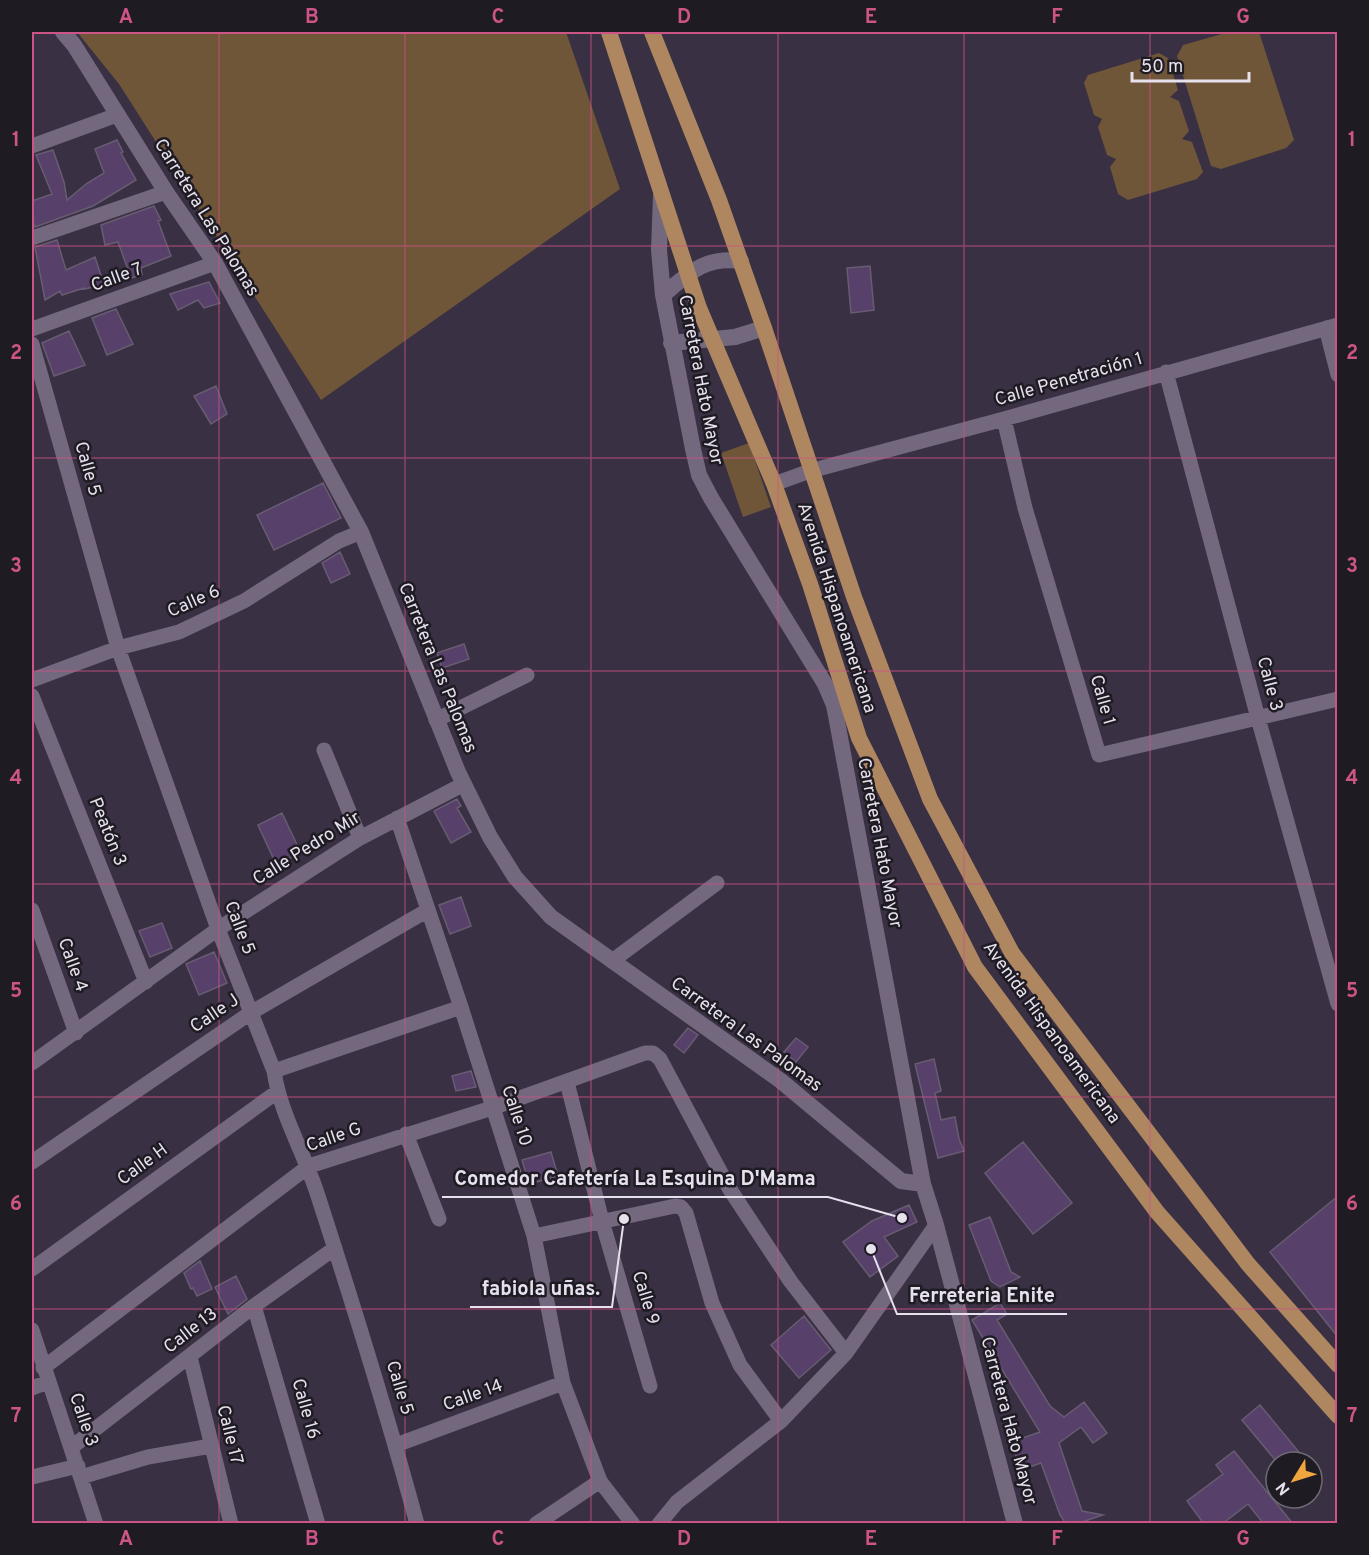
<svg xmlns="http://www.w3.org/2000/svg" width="1369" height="1555" viewBox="0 0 1369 1555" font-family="Overpass,sans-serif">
  <rect width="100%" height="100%" fill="#3a3043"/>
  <path fill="#6f5638" d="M77,32H566L620,189L321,400L119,84Z
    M1229,32H1259L1294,140L1286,148L1221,169L1211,166L1177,56L1183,45Z
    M1159,53L1168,58L1178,90L1170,97L1179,101L1189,131L1182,139L1192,142L1203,172L1197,179L1128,200L1118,194L1110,167L1116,159L1107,155L1098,127L1102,119L1094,115L1084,83L1088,75Z
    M749,443L771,507L743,517L721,453Z"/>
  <path fill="#574069" stroke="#675c71" stroke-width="1.5" d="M117,140L123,152L121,153L136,180L93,206L35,227L32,219V201L52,194L36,155L53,150L64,182L67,200L86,184L104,173L95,149Z
    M154,206L161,220L158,221L171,256L141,268L142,275L131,278L118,242L105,245L101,225Z
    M57,240L66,270L95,257L104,285L84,289V288L62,295L60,291L45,300L35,247Z
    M870,266L874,310L851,313L847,268Z
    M209,282L220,303L204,308L198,300L178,310L170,294Z
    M116,309L133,344L107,355L92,318Z
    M69,331L85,365L54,376L42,343Z
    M216,386L227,414L211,424L194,396Z
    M323,483L341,518L274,550L257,515Z
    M340,552L350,574L331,583L322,563Z
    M464,644L469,659L442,668L437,653Z
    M457,799L461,806L457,808L471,832L451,843L434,811Z
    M282,813L301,853L276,864L258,825Z
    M461,897L471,926L450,934L439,905Z
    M162,923L172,948L150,957L139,931Z
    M214,952L227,983L199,995L186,964Z
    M688,1028L698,1035L684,1053L674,1045Z
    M796,1038L808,1047L796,1062L784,1052Z
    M934,1059L941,1091L935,1093L941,1120L955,1117L959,1139L964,1151L938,1158L915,1064Z
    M471,1071L476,1087L456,1091L452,1076Z
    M1023,1142L1072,1203L1033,1234L985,1173Z
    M551,1152L558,1176L529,1184L522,1160Z
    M1338,1196V1337L1270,1252Z
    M909,1205L917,1222L884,1237L898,1256L870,1277L843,1242L872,1221Z
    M990,1217L1011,1272L1020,1277L1000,1287L991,1281L969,1225Z
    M200,1261L212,1289L197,1296L193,1288L191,1289L184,1273Z
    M236,1276L247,1299L228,1314L215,1287Z
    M1000,1303L1007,1314L997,1320L1050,1406L1064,1417L1084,1402L1107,1433L1093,1443L1081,1427L1059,1443L1082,1511L1103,1515L1076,1524H1066L1060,1515L1041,1463L1021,1470L1011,1442L1040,1432L972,1320Z
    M804,1316L831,1350L799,1378L771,1345Z
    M1260,1405L1298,1451L1307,1462H1277L1242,1420Z
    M1234,1451L1285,1514L1293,1524H1264L1248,1504L1222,1524H1204L1187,1501L1223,1474L1216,1465Z"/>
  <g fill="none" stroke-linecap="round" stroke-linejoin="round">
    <path stroke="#73687d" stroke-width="15" d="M32,146L117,115
      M32,238L166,192
      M1326,328L1338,375
      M32,329L215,263
      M32,344L118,648L218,929L274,1071C280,1114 305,1154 318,1196C353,1304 387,1413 417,1524
      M1166,372L1258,718L1338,1004
      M1004,419L1025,508L1099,755L1338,699
      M774,484L810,471L1004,419L1338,325
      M32,680L118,648L179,632L244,601L339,541L361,532
      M32,696L146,982
      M436,720L527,675
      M324,750L360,838
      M397,818L461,1007L534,1236L563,1383L600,1481L633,1524
      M32,910L76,1033
      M612,961L717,883
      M32,1063L218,929L360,838L464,784
      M274,1071L461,1007
      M567,1082L602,1221L650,1386
      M406,1134L439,1219
      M32,1162L252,1012L428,910
      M534,1236L675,1206L681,1207L686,1213L712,1303L740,1365L781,1421
      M32,1269L277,1092
      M254,1306L318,1524
      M32,1330L96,1524
      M190,1357L231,1524
      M43,1368L309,1166L492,1108L645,1053H653L660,1059L729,1188L791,1282L846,1353
      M32,1388L48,1382
      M396,1445L563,1383
      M72,1447L254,1306L335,1248
      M32,1477L78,1466
      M81,1477L148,1457L211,1446
      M536,1524L600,1481
      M659,1524L677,1502L781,1421L846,1353L936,1225"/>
    <path stroke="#73687d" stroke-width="16" d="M63,32L74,45L166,192L215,263L361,532L458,772L490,837L515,877L551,917L781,1081L901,1181L923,1184
      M661,195L659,250L663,295L693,449L699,475L711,498L825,684L834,705L923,1184L936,1225L1015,1524
      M663,295C689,273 705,256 741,261
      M671,343L735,337L764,328"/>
    <path stroke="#ae8660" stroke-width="16" d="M609,32L699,308L774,484L810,584L859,738L975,967L1157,1212L1338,1416
      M652,32L719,200L764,328L854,597L930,799L1012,953L1248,1264L1338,1365"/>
  </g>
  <path fill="none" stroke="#cd5487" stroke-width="1.5" stroke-opacity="0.55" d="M219,32V1524M405,32V1524M591,32V1524M778,32V1524M964,32V1524M1150,32V1524M32,246H1338M32,458H1338M32,671H1338M32,884H1338M32,1097H1338M32,1309H1338"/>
  <g text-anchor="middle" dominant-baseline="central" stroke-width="5" stroke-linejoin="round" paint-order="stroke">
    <g font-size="18" fill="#e7e1ed" stroke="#1f1b23">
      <text transform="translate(206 218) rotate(58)">Carretera Las Palomas</text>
      <text transform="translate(117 278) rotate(-20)">Calle 7</text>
      <text transform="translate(700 380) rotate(79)">Carretera Hato Mayor</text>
      <text transform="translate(1069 380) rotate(-16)">Calle Penetración 1</text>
      <text transform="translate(87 469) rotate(74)">Calle 5</text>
      <text transform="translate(194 602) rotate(-24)">Calle 6</text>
      <text transform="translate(836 608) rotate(72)">Avenida Hispanoamericana</text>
      <text transform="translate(437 668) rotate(68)">Carretera Las Palomas</text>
      <text transform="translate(1269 684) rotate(75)">Calle 3</text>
      <text transform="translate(1102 700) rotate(74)">Calle 1</text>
      <text transform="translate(107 832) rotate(68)">Peatón 3</text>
      <text transform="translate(879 843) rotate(79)">Carretera Hato Mayor</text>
      <text transform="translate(307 849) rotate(-32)">Calle Pedro Mir</text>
      <text transform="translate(239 928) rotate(69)">Calle 5</text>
      <text transform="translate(72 965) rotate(70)">Calle 4</text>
      <text transform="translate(215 1014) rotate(-34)">Calle J</text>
      <text transform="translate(1051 1033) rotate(54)">Avenida Hispanoamericana</text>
      <text transform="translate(746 1035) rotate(36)">Carretera Las Palomas</text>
      <text transform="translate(516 1116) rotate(72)">Calle 10</text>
      <text transform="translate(334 1138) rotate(-19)">Calle G</text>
      <text transform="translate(143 1165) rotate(-36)">Calle H</text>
      <text transform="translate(645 1298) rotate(73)">Calle 9</text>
      <text transform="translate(191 1331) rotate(-38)">Calle 13</text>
      <text transform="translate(399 1388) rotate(73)">Calle 5</text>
      <text transform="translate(473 1396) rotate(-20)">Calle 14</text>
      <text transform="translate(305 1409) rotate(74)">Calle 16</text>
      <text transform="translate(83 1420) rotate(71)">Calle 3</text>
      <text transform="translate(1008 1421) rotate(75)">Carretera Hato Mayor</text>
      <text transform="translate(229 1435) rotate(76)">Calle 17</text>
    </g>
  </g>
  <path fill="none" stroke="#e7e1ed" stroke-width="2" d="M902 1218L828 1197H442M624 1219L612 1307H470M871 1249L897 1314H1067"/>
  <g fill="#e7e1ed" stroke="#1f1b23" stroke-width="2">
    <circle cx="902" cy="1218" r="6"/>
    <circle cx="624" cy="1219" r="6"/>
    <circle cx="871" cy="1249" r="6"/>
  </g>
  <g font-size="20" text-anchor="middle" font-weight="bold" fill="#e7e1ed" stroke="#1f1b23" stroke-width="5" stroke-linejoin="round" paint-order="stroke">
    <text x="635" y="1185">Comedor Cafetería La Esquina D'Mama</text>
    <text x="541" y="1295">fabiola uñas.</text>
    <text x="982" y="1302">Ferreteria Enite</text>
  </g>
  <rect width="1369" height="1555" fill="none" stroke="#1f1b23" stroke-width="66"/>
  <g transform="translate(1294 1480) rotate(232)"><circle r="28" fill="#1f1b23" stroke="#6f6a74" stroke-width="1.5"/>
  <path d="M0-4.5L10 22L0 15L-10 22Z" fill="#f0a63f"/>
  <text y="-9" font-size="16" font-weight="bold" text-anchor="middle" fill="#e7e1ed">N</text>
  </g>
  <path d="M1132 72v9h117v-9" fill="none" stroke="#e7e1ed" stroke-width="3"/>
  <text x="1141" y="72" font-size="18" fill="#e7e1ed" stroke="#1f1b23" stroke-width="4.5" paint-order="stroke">50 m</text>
  <rect x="33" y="33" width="1303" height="1489" fill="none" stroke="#cd5487" stroke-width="2"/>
  <g font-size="20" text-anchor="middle" font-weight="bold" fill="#cd5487">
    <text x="126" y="23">A</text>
    <text x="312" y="23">B</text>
    <text x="498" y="23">C</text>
    <text x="684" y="23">D</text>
    <text x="871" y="23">E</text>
    <text x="1057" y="23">F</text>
    <text x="1243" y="23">G</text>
    <text x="16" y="146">1</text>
    <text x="1352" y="146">1</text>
    <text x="16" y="359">2</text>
    <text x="1352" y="359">2</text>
    <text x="16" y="572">3</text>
    <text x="1352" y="572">3</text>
    <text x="16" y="784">4</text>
    <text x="1352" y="784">4</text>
    <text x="16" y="997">5</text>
    <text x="1352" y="997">5</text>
    <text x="16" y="1210">6</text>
    <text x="1352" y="1210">6</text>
    <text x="16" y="1422">7</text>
    <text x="1352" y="1422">7</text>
    <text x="126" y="1545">A</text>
    <text x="312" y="1545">B</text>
    <text x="498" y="1545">C</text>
    <text x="684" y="1545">D</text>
    <text x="871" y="1545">E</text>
    <text x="1057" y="1545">F</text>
    <text x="1243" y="1545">G</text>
  </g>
</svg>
